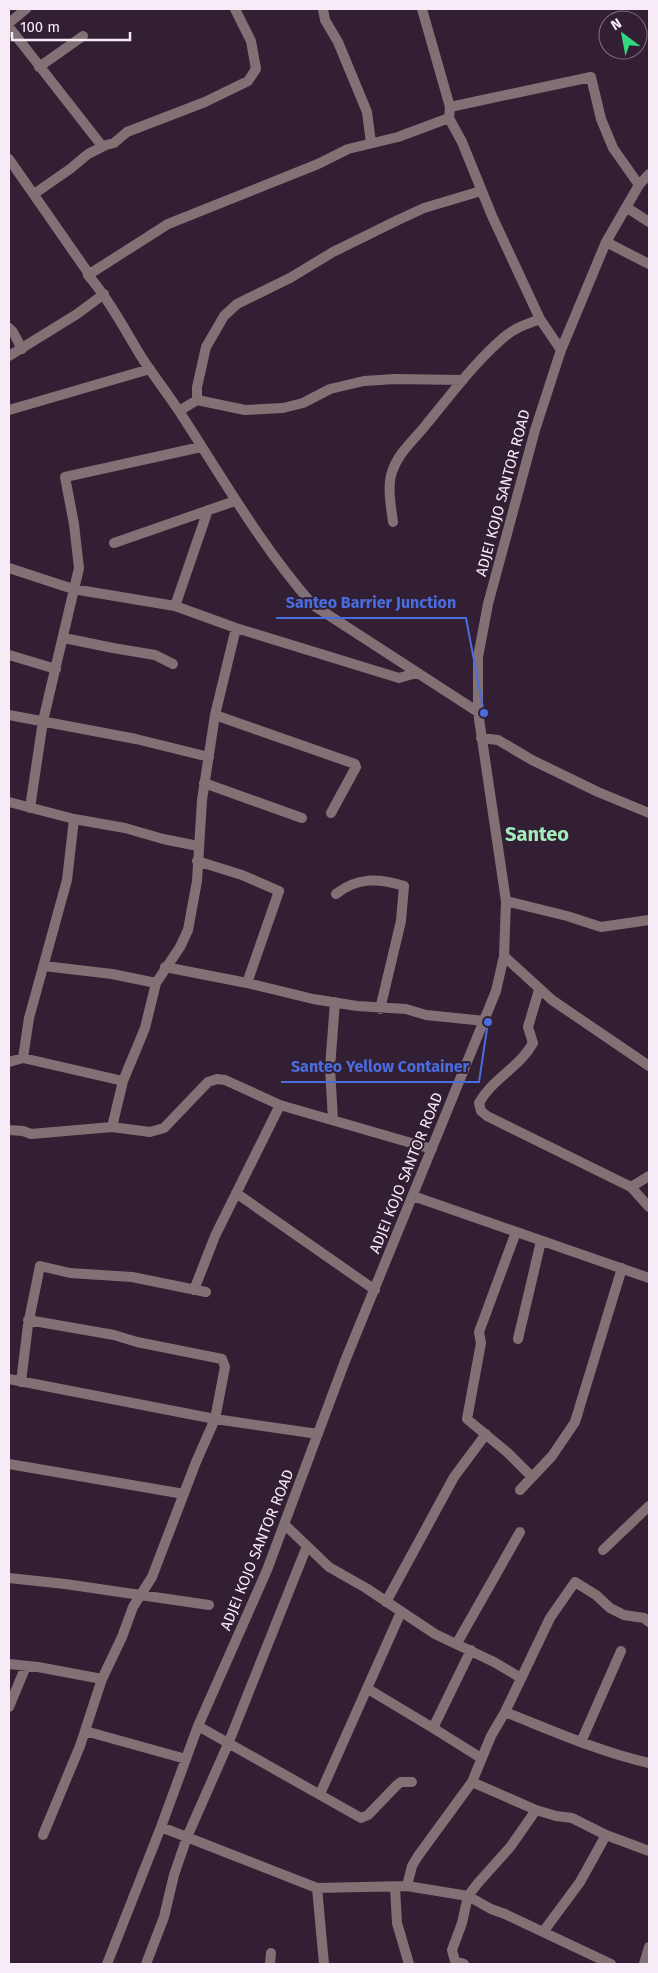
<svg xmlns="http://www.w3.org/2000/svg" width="658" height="1973" viewBox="0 0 658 1973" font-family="'Fira Sans',sans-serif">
  <rect width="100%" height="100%" fill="#331f34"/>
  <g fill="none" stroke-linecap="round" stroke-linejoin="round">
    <path stroke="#817175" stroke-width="10" d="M323,9L325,20L338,42L367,112L371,143
      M422,9L450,107L449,118L462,142L492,216L540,319L561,350
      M9,23L26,9
      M9,27L102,146
      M39,67L83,36
      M450,107L591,77L601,119L613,148L639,185
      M9,159L89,274L88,275C110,301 125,330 142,358C154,376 167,393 179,411C222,477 261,546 313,605L478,712
      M34,194L70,169L88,154L106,145L114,143L127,132L205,102L248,81L256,69L251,41L235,9
      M626,207L649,222
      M606,242L649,264
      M88,275L168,224L318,164L348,149L398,137L449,118
      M9,328L13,332L22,349
      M9,356L77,314L104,294
      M197,400L245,410L283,408L303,403L330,389L364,381L395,379L463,380
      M9,410L150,369
      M179,411L197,400V387L206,347L224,316L237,304L290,278L333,252L398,220L424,208L481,191
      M393,522C391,506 387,487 392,472C398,453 413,441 425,426C450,396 474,363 503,338C514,328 527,324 540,319
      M114,543L235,501
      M9,568L73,589L175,606L236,628L399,678L416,673
      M175,606L208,510
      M64,638L113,648L155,655L173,664
      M9,655L56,669
      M9,715L136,739L209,757
      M215,715L355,764L356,767L331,813
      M481,738L498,740L532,760L598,792L649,813
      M204,783L302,818
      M9,802L74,819L125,828L163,839L198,846
      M30,808L43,721L79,568L74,524L65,477L201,447
      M74,819L67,880L29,1018L23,1058L123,1081
      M197,861L242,875L279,891L247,983
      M336,894C357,877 379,878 404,886L401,921L380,1009
      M506,901L567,916L601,927L649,920
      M504,956L552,1000L649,1066
      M44,966L112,974L156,983
      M165,967L247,983L313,999L357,1006L406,1009L426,1015L485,1021
      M539,990L528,1027L533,1043C520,1067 492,1079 479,1103L481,1111L487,1116L631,1187L649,1207
      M9,1062L23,1058
      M333,1120L330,1068L335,1002
      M112,1127L123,1081L145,1028L156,983L180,947L188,930L197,881L202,800L215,715L236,628
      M9,1130L23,1131L31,1134L112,1127L150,1132L164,1128L208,1082L217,1079L225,1080L280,1105L432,1149
      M631,1187L649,1176
      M236,1193L375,1290
      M413,1196L649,1278
      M516,1232L479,1332L481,1343L467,1419L508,1453L532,1477
      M194,1290L215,1236L280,1105
      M28,1320L114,1335L137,1342L222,1359L225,1367L215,1419L196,1462L152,1577L133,1607L122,1637L102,1679L80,1746L43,1835
      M518,1339L541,1241
      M9,1379L215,1419L318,1434
      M21,1382L28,1325L40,1266L70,1273L132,1277L206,1292
      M9,1464L184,1494
      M520,1490L552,1456L575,1422L622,1268
      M285,1525L329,1567L366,1588L435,1634L494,1662L521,1678
      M603,1550L649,1506
      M9,1578L65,1584L209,1605
      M386,1602L454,1477L486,1434
      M457,1643L520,1532
      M9,1664L38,1667L102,1679
      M368,1689L433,1728L481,1758
      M9,1707L26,1666
      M505,1712C553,1731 600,1752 649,1763
      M198,1726L361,1818L368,1815L397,1785L401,1782H412
      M433,1728L471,1650
      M85,1731L186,1759
      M581,1742L621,1651
      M472,1782L536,1810
      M320,1794L401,1612
      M161,1827L317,1888L407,1886L468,1896L491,1909L505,1914L611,1964
      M407,1886L412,1866L418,1856L472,1782L491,1736L505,1712L550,1618L575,1582L596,1595L610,1608L624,1615L644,1618L649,1622
      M395,1887L397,1923L409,1964
      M317,1888L324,1964
      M543,1932L580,1882L606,1835
      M107,1964L161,1827L198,1726L267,1570L345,1361L496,991L504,956L506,901L478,712V657L488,604L535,430L561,350L606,242L639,185L649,174
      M146,1964L164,1917L174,1875L187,1837L228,1744L307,1546
      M270,1964L271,1953
      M464,1964L455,1961L452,1950L462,1923L468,1896L478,1883L511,1846L536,1810L556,1816L572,1818L606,1835L649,1851
      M644,1964L649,1947"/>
  </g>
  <g text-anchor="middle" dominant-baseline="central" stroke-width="4" stroke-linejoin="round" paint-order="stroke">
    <g font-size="15" fill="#f8ebf8" stroke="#331f34">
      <text transform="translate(503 493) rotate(-75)">ADJEI KOJO SANTOR ROAD</text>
      <text transform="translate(406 1173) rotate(-68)">ADJEI KOJO SANTOR ROAD</text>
      <text transform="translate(257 1550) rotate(-68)">ADJEI KOJO SANTOR ROAD</text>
    </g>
    <g font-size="20" font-weight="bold" fill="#a2ecba" stroke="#331f34">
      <text x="537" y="834">Santeo</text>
    </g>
  </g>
  <path fill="none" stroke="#496dde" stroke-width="2" d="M484 713L466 618H276M488 1022L479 1082H281"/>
  <g fill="#496dde" stroke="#331f34" stroke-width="2">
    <circle cx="484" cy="713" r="5"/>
    <circle cx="488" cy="1022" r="5"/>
  </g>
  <g font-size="16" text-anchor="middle" font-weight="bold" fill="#496dde" stroke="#331f34" stroke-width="4" stroke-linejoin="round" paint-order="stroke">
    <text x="371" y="608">Santeo Barrier Junction</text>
    <text x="380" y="1072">Santeo Yellow Container</text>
  </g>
  <rect width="658" height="1973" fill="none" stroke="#f8ebf8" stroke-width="20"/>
  <g transform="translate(623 35) rotate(328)"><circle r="24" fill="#331f34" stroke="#827182"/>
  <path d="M0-4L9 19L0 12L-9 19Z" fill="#35d881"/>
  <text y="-8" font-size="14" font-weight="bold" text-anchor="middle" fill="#f8ebf8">N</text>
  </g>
  <path d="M12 32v8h118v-8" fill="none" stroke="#f8ebf8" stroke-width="2.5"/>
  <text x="20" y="32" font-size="15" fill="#f8ebf8" stroke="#331f34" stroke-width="4" paint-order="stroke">100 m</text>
</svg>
